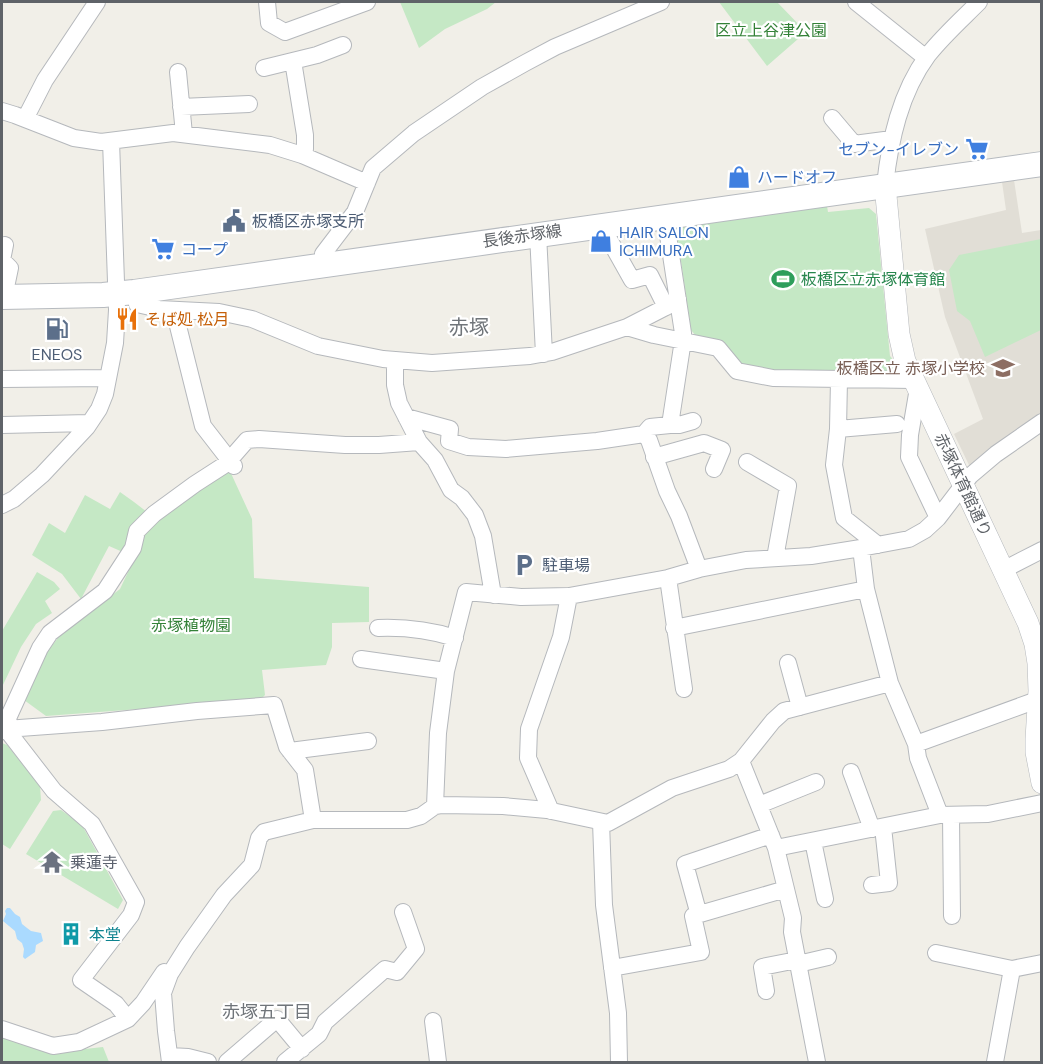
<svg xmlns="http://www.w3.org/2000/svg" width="1043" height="1064" viewBox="0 0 1043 1064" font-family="'DM Sans','Noto Sans JP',sans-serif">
  <rect width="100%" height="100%" fill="#f1efe8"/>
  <path fill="#e1ded6" d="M1014,180L1022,233L1041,230V418L976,466L969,465L954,434L983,419L945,317L925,229L1006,210L1002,182Z"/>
  <path fill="#c5e8c5" d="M400,2H496L487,9L445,29L419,48Z
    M719,2H777L806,32L767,66Z
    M827,206L828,212L869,208L876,214L890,356C896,362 897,366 892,373L773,371L741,364L723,341L696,336L691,330L676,227Z
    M1041,239V330L985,357L970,321L957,311L949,270L959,255Z
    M229,469L252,519L254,578L369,587V622L332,623V647L326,665L262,670L265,695L260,700L46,716L24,700L47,652L61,634L120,589L138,551L144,528Z
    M120,492L134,502L147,512L125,553L109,546L81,599L62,574L32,555L49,523L65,533L85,495L110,509Z
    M37,572L54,582L60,589L45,601L52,613L36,624L21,647L2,687V631Z
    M2,743L7,745L40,786L41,800L10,849L2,844Z
    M61,810L82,825L123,900L118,909L26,854L53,811Z
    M2,1037L48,1053L103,1047L109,1062H2Z"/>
  <path fill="#aadaff" d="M7,908H10L15,914L20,917L22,924L27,928L31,931L41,933L43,941L36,945L35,952L25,959L23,957L24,949L22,943L17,939L15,931L3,921L6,914L5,911Z"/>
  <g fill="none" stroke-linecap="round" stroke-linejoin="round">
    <g stroke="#b5b8bc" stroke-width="18">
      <path id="minor" d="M267,2L269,23L285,32L367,2
        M856,2L926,58
        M293,61L305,135V149L302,155
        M264,68L317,55L343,45
        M178,72L184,134
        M181,107L249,104
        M2,111L15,115L74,138L101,142L173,133L270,145L302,155L367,183
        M832,118L854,144L892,139
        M25,119L45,80L97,2
        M885,185C890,140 900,93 928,55C943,36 962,19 979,2
        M601,225L632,280L650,275L666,307
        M538,234L544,354
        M324,264L323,254L355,212L373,168L414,133L482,87L525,63L555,47L661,2
        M134,292L137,304L159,309L219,312L252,319L318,346L383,359L432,363L530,356L552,352L627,327L666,307L678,299
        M4,297L10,268L2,260L5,245
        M174,310L203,426L234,466
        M627,327L654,335L718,348L737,371L773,378L914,380
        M395,360V385L399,403L419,442L435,460L451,490L462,498L475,515L483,536L493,595
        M2,379L108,378
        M839,380L838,429L834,465L844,518L878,545
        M918,388L910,435L909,457L938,518
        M406,417L450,429L449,441L468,447L506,449L597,441L644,434L649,440L667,491L679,516L699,569
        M2,425L89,423
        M670,425H679L693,421
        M838,429L897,424
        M644,434L650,427L670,425L683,340V333L665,216
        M654,457L704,443L722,450L714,469
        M747,462L788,486L775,558
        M2,505L14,499L42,475L87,427L99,409L105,394L115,343L117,310L111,141
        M861,548L866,589L890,683L916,744L918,758L940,815L988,814L1042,803
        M1003,570L1042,550
        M668,578L684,689
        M378,628C404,627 430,630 455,638
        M674,628L866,589
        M361,659L446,671
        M788,663L800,707
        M6,729L9,716L40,648L50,633L105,591L133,548L137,531L154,514L195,484L226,464L247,440L259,439L345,445H379L419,442
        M6,729L54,791L92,824L136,902L131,915L81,980L116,1004L128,1019
        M2,731L6,729L102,722L197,711L274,705L287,747L305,770L313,820
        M916,744L1037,700
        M290,751L368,741
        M741,761L776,848L793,918L792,932L817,1062
        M851,772L872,829
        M759,805L816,782
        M435,806L438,733L446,671L466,592L521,597L569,596L668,578L699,569L746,560L811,556L861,548L909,539L925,530L938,518L970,476L996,454L1042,422
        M551,811L528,758L529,729L561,637L569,596
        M951,815L952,916
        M601,822L604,905L618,1013L619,1062
        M813,841L825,899
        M776,848L940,815
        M872,885L889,883L883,827
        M699,915L685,864L771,835
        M936,953L1012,969
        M798,964L828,957
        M612,968L701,952L693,916L786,889
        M766,991L762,967L797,960
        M433,1021L438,1062
        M2,1029L53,1046L79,1042L128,1019L143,1003L164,972
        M170,1056L188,1057L208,1062
        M170,1062L166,1031L163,993L170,974L187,947L224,895L252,865L259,838L264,832L313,820H407L421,816L435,806L441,805L503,806L547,810L608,823L672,788L729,769L741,761L773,721L784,711L890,683
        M227,1062L277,1019L302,1049
        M285,1062L319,1034L325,1022L385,969L397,972L416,949L403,912
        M995,1062L1012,969L1042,963"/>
    </g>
    <g stroke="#b5b8bc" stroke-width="22">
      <path id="tertiary" d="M885,185L899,334L905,361L1028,623L1035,644L1038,663L1039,691L1036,739V752L1042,783"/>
    </g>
    <g stroke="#b6babf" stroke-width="26">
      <path id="secondary" d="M2,297L103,295L134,292L1042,164"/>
    </g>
    <use href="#minor" stroke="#fff" stroke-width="16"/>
    <use href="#tertiary" stroke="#fff" stroke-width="21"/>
    <use href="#secondary" stroke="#fff" stroke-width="24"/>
  </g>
  <defs>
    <g id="supermarket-bare" transform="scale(1.8)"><path d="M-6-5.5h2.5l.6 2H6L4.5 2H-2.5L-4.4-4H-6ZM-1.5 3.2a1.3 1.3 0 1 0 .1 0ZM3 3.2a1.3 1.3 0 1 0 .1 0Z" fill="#3f7fe0" stroke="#fff" stroke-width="2.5" paint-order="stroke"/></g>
    <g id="shop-bare" transform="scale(1.8)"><path d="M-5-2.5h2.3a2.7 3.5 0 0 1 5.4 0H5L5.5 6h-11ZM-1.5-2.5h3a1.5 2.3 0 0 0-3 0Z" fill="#3f7fe0" stroke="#fff" stroke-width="2.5" paint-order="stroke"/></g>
    <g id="civic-bare" transform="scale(1.8)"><path d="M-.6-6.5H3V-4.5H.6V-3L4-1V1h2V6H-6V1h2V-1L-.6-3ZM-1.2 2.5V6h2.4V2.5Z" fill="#5c6f8a" stroke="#fff" stroke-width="2.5" paint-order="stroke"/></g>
    <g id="stadium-bare" transform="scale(1.8)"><path d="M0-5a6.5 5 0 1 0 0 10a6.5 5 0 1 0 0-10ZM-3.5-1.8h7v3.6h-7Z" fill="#2e9e5b" stroke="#fff" stroke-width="2.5" paint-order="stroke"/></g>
    <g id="restaurant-bare" transform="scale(1.8)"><path d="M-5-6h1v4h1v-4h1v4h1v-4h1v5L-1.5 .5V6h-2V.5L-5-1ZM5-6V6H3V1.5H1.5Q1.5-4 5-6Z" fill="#e8710a" stroke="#fff" stroke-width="2.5" paint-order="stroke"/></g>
    <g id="fuel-bare" transform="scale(1.8)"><path d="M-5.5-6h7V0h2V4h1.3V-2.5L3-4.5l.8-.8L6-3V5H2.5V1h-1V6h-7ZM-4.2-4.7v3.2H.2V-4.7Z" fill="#5c6f8a" stroke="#fff" stroke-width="2.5" paint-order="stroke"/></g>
    <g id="school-bare" transform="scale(1.8)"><path d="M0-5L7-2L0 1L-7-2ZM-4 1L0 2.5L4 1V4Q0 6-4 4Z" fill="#8d6e63" stroke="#fff" stroke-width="2.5" paint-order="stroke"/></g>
    <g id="parking-bare" transform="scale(1.8)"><path d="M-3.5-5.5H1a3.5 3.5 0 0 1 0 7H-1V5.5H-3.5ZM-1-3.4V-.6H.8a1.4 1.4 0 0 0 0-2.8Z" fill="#5c6f8a" stroke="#fff" stroke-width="2.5" paint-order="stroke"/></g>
    <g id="temple-bare" transform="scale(1.8)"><path d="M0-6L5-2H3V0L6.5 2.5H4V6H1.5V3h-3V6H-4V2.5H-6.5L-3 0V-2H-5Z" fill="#6b7280" stroke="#fff" stroke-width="2.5" paint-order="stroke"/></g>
    <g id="building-bare" transform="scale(1.8)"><path d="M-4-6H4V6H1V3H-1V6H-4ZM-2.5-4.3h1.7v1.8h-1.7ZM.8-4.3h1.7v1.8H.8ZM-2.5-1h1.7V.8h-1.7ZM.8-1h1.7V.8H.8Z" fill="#0f9aa8" stroke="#fff" stroke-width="2.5" paint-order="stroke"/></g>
  </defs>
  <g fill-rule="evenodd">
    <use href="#supermarket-bare" x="977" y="149"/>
    <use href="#shop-bare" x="739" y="177"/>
    <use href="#civic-bare" x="234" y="221"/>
    <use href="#shop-bare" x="601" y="241"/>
    <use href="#supermarket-bare" x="163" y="249"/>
    <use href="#stadium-bare" x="783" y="279"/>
    <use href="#restaurant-bare" x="127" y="319"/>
    <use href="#fuel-bare" x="57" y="329"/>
    <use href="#school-bare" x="1003" y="368"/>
    <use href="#parking-bare" x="524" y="565"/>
    <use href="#temple-bare" x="52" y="862"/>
    <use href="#building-bare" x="71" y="934"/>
  </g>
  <g text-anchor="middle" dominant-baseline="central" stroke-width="4.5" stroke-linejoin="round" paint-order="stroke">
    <g font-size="16" fill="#348238" stroke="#fff">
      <text x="771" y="30">区立上谷津公園</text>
      <text x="191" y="625">赤塚植物園</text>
    </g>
    <g font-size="16" fill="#366cbe" stroke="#fff" text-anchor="start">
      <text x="959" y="149" text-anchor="end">セブン-イレブン</text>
      <text x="757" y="177">ハードオフ</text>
      <text x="619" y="232">HAIR SALON<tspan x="619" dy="18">ICHIMURA</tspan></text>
      <text x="181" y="249">コープ</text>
    </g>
    <g font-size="16" fill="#4e5e75" stroke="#fff" text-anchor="start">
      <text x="252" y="221">板橋区赤塚支所</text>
      <text x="57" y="354" text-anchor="middle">ENEOS</text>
      <text x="542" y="565">駐車場</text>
    </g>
    <g font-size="16" fill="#5f6368" stroke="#fff">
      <text transform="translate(522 236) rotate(-8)">長後赤塚線</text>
      <text transform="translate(963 485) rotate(65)">赤塚体育館通り</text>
    </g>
    <g font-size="16" fill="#27864d" stroke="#fff" text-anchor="start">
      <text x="801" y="279">板橋区立赤塚体育館</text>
    </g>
    <g font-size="16" fill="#c56008" stroke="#fff" text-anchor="start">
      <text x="145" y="319">そば処 松月</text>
    </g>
    <g font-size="16" fill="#785e54" stroke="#fff" text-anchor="end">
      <text x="985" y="368">板橋区立 赤塚小学校</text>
    </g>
    <g font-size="16" fill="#5b616d" stroke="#fff" text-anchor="start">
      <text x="70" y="862">乗蓮寺</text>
    </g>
    <g font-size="16" fill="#0d838f" stroke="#fff" text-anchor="start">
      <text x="89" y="934">本堂</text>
    </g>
    <g font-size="18" fill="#70757a" stroke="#fff">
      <text x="267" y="1012">赤塚五丁目</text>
    </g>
    <g font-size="20" fill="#70757a" stroke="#fff">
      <text x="469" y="327">赤塚</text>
    </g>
  </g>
  <rect width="1043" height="1064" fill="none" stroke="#5f6368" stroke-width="6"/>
</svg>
